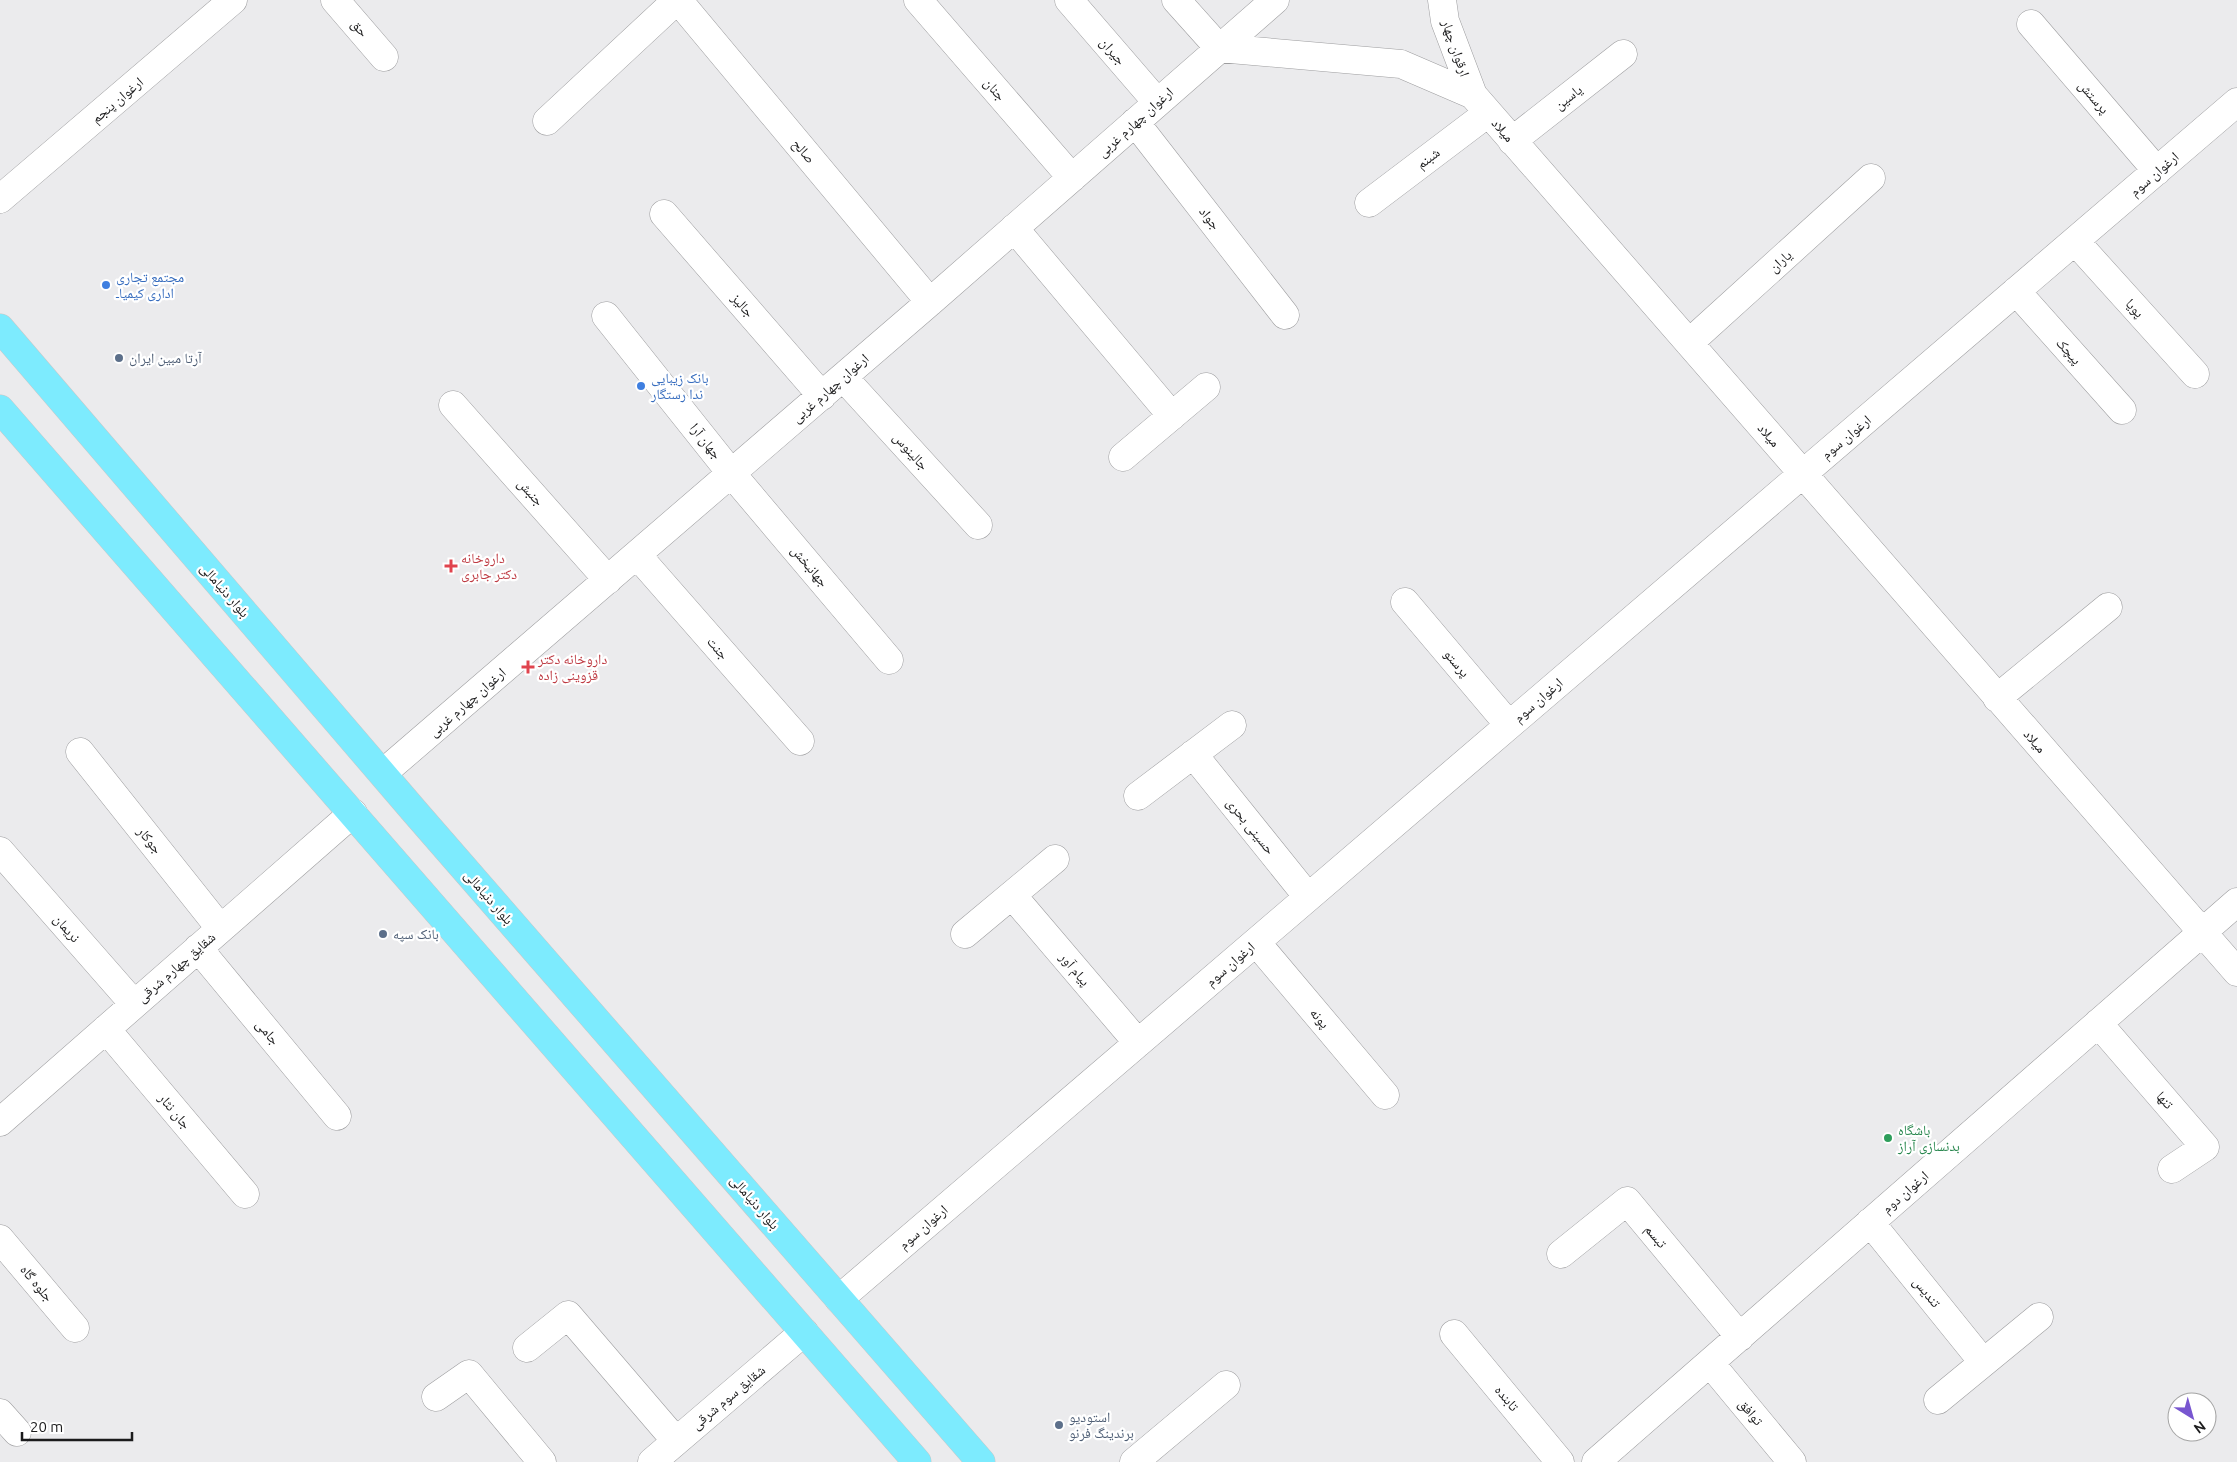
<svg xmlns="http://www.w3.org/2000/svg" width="2237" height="1462" viewBox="0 0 2237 1462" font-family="Ubuntu,'Noto Naskh Arabic',sans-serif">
  <rect width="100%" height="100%" fill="#ebebed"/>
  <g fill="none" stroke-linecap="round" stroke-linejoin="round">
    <g stroke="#9d9d9f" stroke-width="29">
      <path id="minor" d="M335,0L384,57
        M678,0L930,302
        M918,0L1072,178
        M1069,0L1157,102
        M1176,0L1219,48L1401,64L1473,95L2237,972
        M1442,0L1445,21L1473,95
        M2031,24L2157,171
        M547,121L677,0
        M1135,122L1285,315
        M1512,141L1623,54
        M0,199L233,0
        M1369,203L1488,113
        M664,214L822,396
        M1014,228L1172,416
        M2075,241L2195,374
        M2016,291L2122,410
        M606,316L731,473L889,660
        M1689,343L1871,178
        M843,377L978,525
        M453,405L608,580
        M1123,457L1206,387
        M637,555L800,741
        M1405,602L1509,725
        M1997,698L2108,607
        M80,752L220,928
        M1193,754L1308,897
        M383,773L930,302L1275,0
        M1138,796L1232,725
        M0,851L134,1004
        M1012,895L1138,1043
        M965,934L1055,859
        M1256,942L1385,1095
        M198,948L337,1116
        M2098,1023L2205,1147L2172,1169
        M106,1029L245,1194
        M0,1122L353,813
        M1870,1222L1983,1362
        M0,1239L75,1328
        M1561,1254L1627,1201L1740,1337
        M839,1299L2237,102
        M1454,1334L1560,1462
        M527,1348L568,1315L676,1441
        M1710,1363L1792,1462
        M436,1397L469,1374L542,1462
        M1938,1400L2039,1317
        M0,1413L17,1432
        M652,1462L804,1332
        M1134,1462L1226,1385
        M1596,1462L2237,902"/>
    </g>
    <g stroke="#c8c8c9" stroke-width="29">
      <path id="major" d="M0,328L415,812L981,1462
        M0,409L917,1462"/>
    </g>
    <use href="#minor" stroke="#fff" stroke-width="28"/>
    <use href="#major" stroke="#7debfe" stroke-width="28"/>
  </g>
  <g fill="#3f7fe0" stroke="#fff" stroke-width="2">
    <circle cx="106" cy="285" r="5"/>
    <circle cx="641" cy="386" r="5"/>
  </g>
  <g fill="#5c6f8a" stroke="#fff" stroke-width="2">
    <circle cx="119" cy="358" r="5"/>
    <circle cx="383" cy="934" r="5"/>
    <circle cx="1059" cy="1425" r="5"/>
  </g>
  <g fill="#e0444e" stroke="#fff" stroke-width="2">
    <path d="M448.5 558.5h5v5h5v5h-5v5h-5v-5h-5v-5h5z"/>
    <path d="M525.5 659.5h5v5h5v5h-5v5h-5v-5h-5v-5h5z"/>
  </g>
  <circle fill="#2e9e5b" stroke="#fff" stroke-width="2" cx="1888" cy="1138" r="5"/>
  <g text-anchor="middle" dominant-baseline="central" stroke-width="4.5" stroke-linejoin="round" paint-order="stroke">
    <g font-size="14" fill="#1b1b1c" stroke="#fff">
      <text transform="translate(360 28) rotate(50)">حق</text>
      <text transform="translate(1456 48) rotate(71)">ارقوان چهار</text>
      <text transform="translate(1113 51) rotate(49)">جیران</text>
      <text transform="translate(995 89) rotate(49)">جنان</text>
      <text transform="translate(1568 97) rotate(-38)">یاسین</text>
      <text transform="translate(2094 97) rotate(49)">پرستش</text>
      <text transform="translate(117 100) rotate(-40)">ارغوان پنجم</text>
      <text transform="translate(1135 122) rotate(-42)">ارغوان چهارم غربی</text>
      <text transform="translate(1503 130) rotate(49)">میلاد</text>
      <text transform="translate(804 151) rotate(50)">صالح</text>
      <text transform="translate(1428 158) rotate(-37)">شبنم</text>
      <text transform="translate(2154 174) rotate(-41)">ارغوان سوم</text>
      <text transform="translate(1210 218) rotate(52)">جواد</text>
      <text transform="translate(1780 261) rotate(-42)">یاران</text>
      <text transform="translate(743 305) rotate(49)">جالیز</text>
      <text transform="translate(2135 308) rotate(48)">پویا</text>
      <text transform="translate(2069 351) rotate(48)">پیچک</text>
      <text transform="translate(830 388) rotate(-41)">ارغوان چهارم غربی</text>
      <text transform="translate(1769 435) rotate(49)">میلاد</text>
      <text transform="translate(1846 437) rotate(-40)">ارغوان سوم</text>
      <text transform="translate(706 441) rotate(51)">جهان آرا</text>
      <text transform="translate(911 451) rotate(48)">جالینوس</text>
      <text transform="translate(531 492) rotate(48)">جنبش</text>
      <text transform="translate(810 566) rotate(50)">جهانبخش</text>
      <text transform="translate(225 590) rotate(49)">بلوار دنیامالی</text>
      <text transform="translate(718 648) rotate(49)">جنت</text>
      <text transform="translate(1457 663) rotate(50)">پرستو</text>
      <text transform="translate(1538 700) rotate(-41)">ارغوان سوم</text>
      <text transform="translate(467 702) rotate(-41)">ارغوان چهارم غربی</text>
      <text transform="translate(2035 741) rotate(49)">میلاد</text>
      <text transform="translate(1251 826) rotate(51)">حسینی بحری</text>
      <text transform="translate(150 840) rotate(51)">جوکار</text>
      <text transform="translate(489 897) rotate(49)">بلوار دنیامالی</text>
      <text transform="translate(67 928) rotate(49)">نریمان</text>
      <text transform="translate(1230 964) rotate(-41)">ارغوان سوم</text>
      <text transform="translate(176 967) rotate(-41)">شقایق چهارم شرقی</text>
      <text transform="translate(1075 969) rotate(50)">پیام آور</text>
      <text transform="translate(1320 1018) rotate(50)">پونه</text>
      <text transform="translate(268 1032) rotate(50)">جامی</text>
      <text transform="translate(2165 1100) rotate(49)">تنها</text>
      <text transform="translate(175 1111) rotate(50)">جان نثار</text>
      <text transform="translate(1905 1192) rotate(-41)">ارغوان دوم</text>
      <text transform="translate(755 1202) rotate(49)">بلوار دنیامالی</text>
      <text transform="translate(923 1227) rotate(-41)">ارغوان سوم</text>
      <text transform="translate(1656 1236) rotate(50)">تبسم</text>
      <text transform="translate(37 1283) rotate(50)">جلوه گاه</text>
      <text transform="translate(1927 1292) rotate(51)">تندیس</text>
      <text transform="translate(728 1397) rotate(-40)">شقایق سوم شرقی</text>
      <text transform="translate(1507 1398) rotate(50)">تابنده</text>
      <text transform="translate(1751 1412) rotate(50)">توافق</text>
    </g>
    <g font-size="14" fill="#366cbe" stroke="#fff" text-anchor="start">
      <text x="116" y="277">مجتمع تجاری<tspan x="116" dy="16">اداری کیمیاـ</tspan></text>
      <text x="651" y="378">بانک زیبایی<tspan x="651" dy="16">ندا رستگار</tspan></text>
    </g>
    <g font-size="14" fill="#4e5e75" stroke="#fff" text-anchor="start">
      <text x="129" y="358">آرتا مبین ایران</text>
      <text x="393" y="934">بانک سپه</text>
      <text x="1069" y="1417">استودیو<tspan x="1069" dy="16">برندینگ فرنو</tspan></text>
    </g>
    <g font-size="14" fill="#be3a42" stroke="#fff" text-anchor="start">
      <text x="461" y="558">داروخانه<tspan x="461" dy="16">دکتر جابری</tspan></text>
      <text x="538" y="659">داروخانه دکتر<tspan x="538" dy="16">قزوینی زاده</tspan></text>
    </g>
    <g font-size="14" fill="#27864d" stroke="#fff" text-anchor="start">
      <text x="1898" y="1130">باشگاه<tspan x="1898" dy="16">بدنسازی آراز</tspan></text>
    </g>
  </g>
  <g transform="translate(2192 1417) rotate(143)"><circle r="24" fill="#ffffff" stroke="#a4a4a4"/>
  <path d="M0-4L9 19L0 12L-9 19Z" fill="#7856d0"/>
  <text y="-8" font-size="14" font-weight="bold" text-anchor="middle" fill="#1b1b1c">N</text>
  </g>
  <path d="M22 1432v8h110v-8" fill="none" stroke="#1b1b1c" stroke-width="2.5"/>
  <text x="30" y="1432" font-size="15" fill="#1b1b1c" stroke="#ffffff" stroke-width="4" paint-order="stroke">20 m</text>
</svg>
